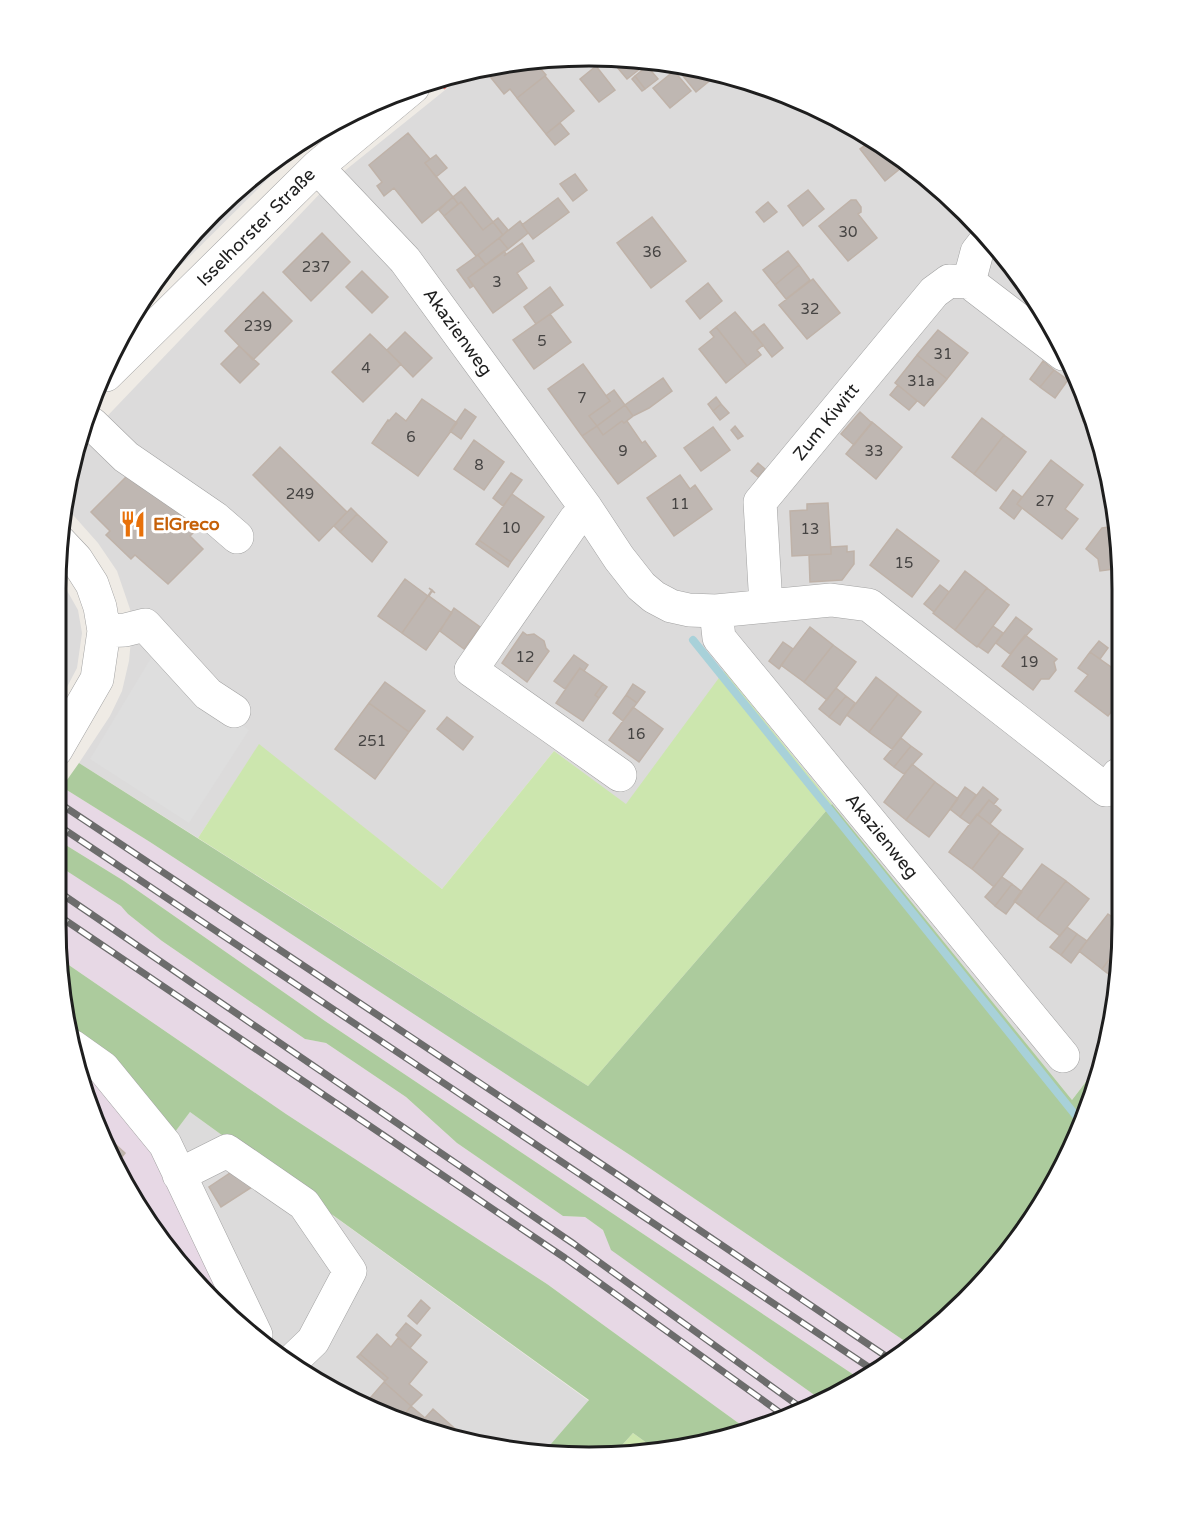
<svg xmlns="http://www.w3.org/2000/svg" width="1178" height="1513" viewBox="0 0 1178 1513" font-family="'Varela Round',sans-serif">
  <rect width="100%" height="100%" fill="#efebe5"/>
  <path fill="#dcdbdb" d="M589,56L693,66L793,96L886,146L966,212L1033,293L1094,417L1118,520V994L1102,1060L1072,1100L724,672L626,805L554,751L442,889L259,745L198,838L79,763L110,716L122,691L129,661L132,629L130,609L117,571L98,543L66,507L75,462L93,431L332,181L470,70L485,66Z
    M322,130L293,154L148,298L166,264L293,145Z
    M57,573L78,610L82,633L77,668L56,708Z
    M190,1112L589,1401L544,1452L451,1439L323,1386L279,1353L175,1132Z"/>
  <path fill="#e7d8e5" d="M62,787L150,842L633,1157L912,1346L885,1368L860,1379L325,1021L124,881L56,839V795Z
    M56,864L105,894L122,906L128,914L162,941L305,1039L326,1043L406,1097L457,1143L563,1216L585,1217L603,1230L612,1250L813,1394L822,1396L748,1430L547,1284L286,1114L60,959L56,924Z
    M75,1066L89,1075L152,1153L223,1300L216,1305L127,1191Z"/>
  <path fill="#cce6ae" d="M724,671L832,804L588,1086L198,838L259,744L442,889L554,751L626,804Z
    M633,1433L655,1449L614,1454Z"/>
  <path fill="#accb9d" d="M79,763L588,1086L832,804L1072,1100L1098,1066L1100,1068L1094,1096L1033,1220L966,1301L912,1346L633,1157L150,842L62,787Z
    M56,839L124,881L325,1021L860,1379L822,1396L813,1394L611,1250L603,1230L585,1217L563,1216L457,1143L406,1097L326,1043L305,1039L162,941L128,914L121,906L56,864Z
    M60,959L286,1114L547,1284L748,1430L727,1439L655,1449L633,1433L614,1454L589,1457L544,1452L589,1400L190,1112L175,1132L114,1057L69,1024Z"/>
  <path fill="#dedede" d="M154,653L203,699L249,730L189,823L90,759Z"/>
  <g fill="none" stroke-linecap="round" stroke-linejoin="round">
    <path stroke="#a8d1d9" stroke-width="8" d="M693,640L1081,1122"/>
  </g>
  <path fill="#bfb7b2" stroke="#bfb2a8" stroke-width="1.5" d="M609,57L627,59L617,67Z
    M627,59L643,61L646,64L627,79L617,67Z
    M534,61L546,75L517,98L510,89L504,94L488,74L494,69L491,65Z
    M685,65L706,70L713,78L696,92L678,70Z
    M596,66L615,90L599,102L580,79Z
    M647,66L658,79L645,89L635,76Z
    M674,71L691,91L670,108L653,88Z
    M545,76L574,111L546,134L517,98Z
    M635,76L645,89L642,91L632,79Z
    M560,123L569,134L555,145L546,134Z
    M408,133L430,159L425,163L453,197L422,223L394,188L384,196L377,186L382,182L369,165Z
    M874,139L886,146L907,163L885,181L860,149Z
    M436,155L447,168L436,177L425,163Z
    M575,174L587,190L573,201L560,184Z
    M465,187L493,222L483,230L461,202L458,204L453,197Z
    M808,190L824,209L803,226L788,206Z
    M453,197L458,204L444,216L439,210Z
    M558,198L569,212L533,239L522,225Z
    M851,200H856L861,207V212L858,214L877,238L848,261L819,226Z
    M461,202L483,230L493,222L503,235L476,256L444,216Z
    M768,202L777,212L764,222L756,212Z
    M652,217L686,261L651,288L617,243Z
    M498,218L508,230L503,235L493,222Z
    M520,221L528,233L508,249L499,238Z
    M322,233L350,262L311,301L283,272Z
    M499,238L508,249L486,265L478,255Z
    M522,243L534,261L517,273L527,288L493,313L468,278L504,251L506,254L504,256Z
    M788,251L799,265L775,285L763,270Z
    M478,255L486,265L468,278L473,286L470,288L457,270Z
    M799,265L810,280L786,299L775,285Z
    M362,271L388,297L372,313L346,287Z
    M813,279L840,313L807,339L779,305Z
    M708,283L722,301L700,319L686,301Z
    M550,287L563,305L536,324L524,307Z
    M263,292L292,321L253,360L225,331Z
    M735,312L763,345L757,350L761,355L747,366L716,327Z
    M550,314L571,342L534,369L513,340Z
    M764,324L783,348L772,357L753,332Z
    M716,327L747,366L726,383L699,349L714,337L710,332Z
    M938,330L968,353L947,379L917,355Z
    M405,332L432,358L413,377L387,350Z
    M370,334L401,364L363,402L332,372Z
    M239,346L259,364L240,383L221,364Z
    M917,355L947,379L924,406L895,383Z
    M1043,361L1054,370L1040,387L1030,379Z
    M583,364L610,401L589,416L597,426L582,436L548,389Z
    M1054,370L1068,380L1055,398L1040,387Z
    M663,378L672,391L649,408L633,416L625,405Z
    M898,385L917,401L909,410L890,395Z
    M614,390L625,405L597,426L589,416L610,401L606,396Z
    M716,397L721,404L713,411L708,404Z
    M422,399L457,423L418,476L372,443L388,420L389,421L396,413L406,421Z
    M721,404L729,413L720,420L713,411Z
    M625,405L633,416L624,423L622,421L603,435L597,426Z
    M465,409L476,417L461,439L450,431Z
    M1091,411L1094,417L1098,434L1083,421Z
    M860,412L872,423L854,445L841,434Z
    M982,418L1004,435L974,474L952,457Z
    M622,421L624,423L627,421L642,443L645,441L656,456L618,484L582,436L597,426L603,435Z
    M872,422L902,447L876,479L846,454Z
    M735,426L743,436L738,439L731,430Z
    M713,427L730,450L701,471L684,448Z
    M1004,435L1026,452L996,491L974,474Z
    M474,440L504,462L484,490L454,469Z
    M280,447L347,512L319,541L253,475Z
    M1051,460L1083,485L1065,509L1078,519L1062,539L1017,504Z
    M758,463L765,469L758,477L751,471Z
    M130,473L185,518V525L193,533L190,536L203,549L168,584L135,555L131,559L106,535L110,531L91,512Z
    M511,473L522,480L503,506L493,498Z
    M680,475L690,489L695,485L712,509L674,536L647,498Z
    M1013,490L1022,497L1017,504L1022,508L1014,519L1000,508Z
    M512,494L544,517L511,562L479,540Z
    M828,503L831,554L792,556L790,511L807,510V504Z
    M351,508L357,514L340,532L334,526Z
    M357,514L387,542L372,562L340,532Z
    M1117,516L1118,571L1114,569L1100,571L1098,559L1086,549L1102,528L1109,527Z
    M897,529L939,561L912,597L870,565Z
    M479,540L511,562L508,567L476,544Z
    M847,546V552L854,551V564L842,580L810,582L809,555L831,554V547Z
    M965,571L987,588L955,630L933,613Z
    M405,579L428,596L432,591L429,588L432,590L402,633L378,616Z
    M940,585L949,592L934,612L924,604Z
    M987,588L1009,605L977,647L955,630Z
    M432,590L435,593L432,591L429,596L452,613L426,650L402,633Z
    M454,608L480,627L464,649L440,631Z
    M1016,617L1032,629L1010,654L996,643Z
    M993,626L1003,633L988,653L978,646Z
    M810,627L833,645L804,682L781,665Z
    M523,632L527,635L534,634L544,641L546,648L549,651L527,682L502,663Z
    M1025,635L1057,659L1054,662L1056,670L1049,679H1041L1033,690L1002,666Z
    M1099,641L1108,648L1100,659L1090,652Z
    M783,642L793,649L779,669L769,661Z
    M833,645L856,662L827,700L804,682Z
    M1090,652L1118,672V703L1108,716L1075,691L1088,675L1078,668Z
    M574,655L588,665L584,671L580,668L565,689L554,681Z
    M580,668L603,684L595,695L599,698L583,721L556,703Z
    M876,677L898,694L869,732L847,715Z
    M385,682L425,711L409,732L369,703Z
    M603,684L607,687L599,698L595,695Z
    M633,684L645,692L637,703L626,695Z
    M836,688L846,696L829,717L819,709Z
    M898,694L921,712L892,749L869,732Z
    M626,695L637,703L623,721L613,713Z
    M846,696L855,703L840,725L829,717Z
    M369,703L409,732L375,779L335,749Z
    M633,707L663,729L639,762L609,740Z
    M447,717L473,737L463,750L437,729Z
    M901,738L911,746L894,767L884,759Z
    M911,746L922,754L904,774L894,767Z
    M912,764L935,782L906,820L884,802Z
    M935,782L958,799L929,837L906,820Z
    M965,787L976,795L960,817L950,809Z
    M983,787L998,799L994,804L989,800L970,824L960,817Z
    M989,800L1001,810L990,824L978,815Z
    M977,814L1000,832L972,869L949,852Z
    M1000,832L1023,849L994,887L972,869Z
    M1042,864L1066,881L1037,919L1014,901Z
    M1002,877L1012,884L995,906L985,897Z
    M1066,881L1089,899L1060,936L1037,919Z
    M1012,884L1022,892L1006,914L995,906Z
    M1108,914L1118,921V948L1102,969L1079,951Z
    M1067,927L1077,934L1061,955L1050,947Z
    M1077,934L1087,941L1071,963L1061,955Z
    M1118,948V981L1102,969Z
    M104,1134L125,1153L121,1158L109,1148Z
    M109,1148L121,1158L116,1164Z
    M239,1167L252,1187L221,1207L209,1187Z
    M421,1300L430,1308L417,1324L408,1316Z
    M406,1323L421,1335L410,1348L396,1335Z
    M377,1334L391,1347L398,1338L427,1362L409,1384L422,1395L411,1406L384,1382L388,1378L360,1354Z
    M360,1354L388,1378L385,1381L357,1357Z
    M384,1382L411,1406L401,1419L365,1404Z
    M411,1406L425,1418L433,1409L461,1434L456,1440L451,1439L401,1419Z"/>
  <g fill="none" stroke-linecap="round" stroke-linejoin="round">
    <g stroke="#a2a2a2" stroke-width="34">
      <path id="minor" d="M317,167L405,260L586,508L619,558L641,586L654,597L671,606L689,610L716,611L831,600L869,605L1106,790L1118,775
        M969,282L977,252L988,238
        M106,375L317,167L413,87
        M92,424L126,457L215,518L237,537
        M586,508L575,520L471,670L620,775
        M766,606L760,502L934,292L949,281L969,282L1063,354
        M716,611L719,638L1063,1056
        M104,631L125,630L145,625L208,694L234,711
        M56,750L97,679L104,631L100,607L92,584L76,559L59,541
        M72,1046L103,1068L165,1144L256,1335
        M179,1175L227,1151L304,1204L350,1271L313,1341L291,1362"/>
    </g>
    <path stroke="#f17b74" stroke-width="4" stroke-dasharray="3 3" stroke-linecap="butt" d="M443,88L462,73
      M56,669L66,675
      M56,682L62,672
      M56,787L61,779"/>
    <use href="#minor" stroke="#fff" stroke-width="33"/>
    <g stroke="#6c6c6c" stroke-width="7">
      <path id="rail" d="M56,801L621,1177L893,1361
        M56,824L876,1372
        M56,890L574,1244L800,1407
        M56,914L565,1258L782,1414"/>
    </g>
    <use href="#rail" stroke="#fff" stroke-width="4.5" stroke-dasharray="14" stroke-linecap="butt"/>
  </g>
  <defs>
    <g id="restaurant-bare" transform="scale(2.07)"><path d="M-5-6h1v4h1v-4h1v4h1v-4h1v5L-1.5 .5V6h-2V.5L-5-1ZM5-6V6H3V1.5H1.5Q1.5-4 5-6Z" fill="#e8710a" stroke="#fff" stroke-width="2.5" paint-order="stroke"/></g>
  </defs>
  <g fill-rule="evenodd">
    <use href="#restaurant-bare" x="133" y="524"/>
  </g>
  <g text-anchor="middle" dominant-baseline="central" stroke-width="6" stroke-linejoin="round" paint-order="stroke">
    <g font-size="15" fill="#464443">
      <text x="848" y="232">30</text>
      <text x="652" y="252">36</text>
      <text x="316" y="267">237</text>
      <text x="497" y="282">3</text>
      <text x="810" y="309">32</text>
      <text x="258" y="326">239</text>
      <text x="542" y="341">5</text>
      <text x="943" y="354">31</text>
      <text x="366" y="368">4</text>
      <text x="921" y="381">31a</text>
      <text x="582" y="398">7</text>
      <text x="411" y="437">6</text>
      <text x="623" y="451">9</text>
      <text x="874" y="451">33</text>
      <text x="479" y="465">8</text>
      <text x="300" y="494">249</text>
      <text x="1045" y="501">27</text>
      <text x="680" y="504">11</text>
      <text x="511" y="528">10</text>
      <text x="810" y="529">13</text>
      <text x="904" y="563">15</text>
      <text x="525" y="657">12</text>
      <text x="1029" y="662">19</text>
      <text x="636" y="734">16</text>
      <text x="372" y="741">251</text>
    </g>
    <g font-size="18" fill="#1e1e1e" stroke="#fff">
      <text transform="translate(256 227) rotate(-45)">Isselhorster Straße</text>
      <text transform="translate(458 332) rotate(54)">Akazienweg</text>
      <text transform="translate(826 422) rotate(-51)">Zum Kiwitt</text>
      <text transform="translate(882 836) rotate(51)">Akazienweg</text>
    </g>
    <g font-size="18" font-weight="bold" fill="#c56008" stroke="#fff" text-anchor="start">
      <text x="153" y="524">ElGreco</text>
    </g>
  </g>
  <path d="M0 0H1178V1513H0ZM589 66H589A523 523 0 0 1 1112 589V924A523 523 0 0 1 589 1447H589A523 523 0 0 1 66 924V589A523 523 0 0 1 589 66Z" fill="#fff" fill-rule="evenodd"/>
  <path fill="none" stroke="#1e1e1e" stroke-width="3" d="M589 66H589A523 523 0 0 1 1112 589V924A523 523 0 0 1 589 1447H589A523 523 0 0 1 66 924V589A523 523 0 0 1 589 66Z"/>
</svg>
